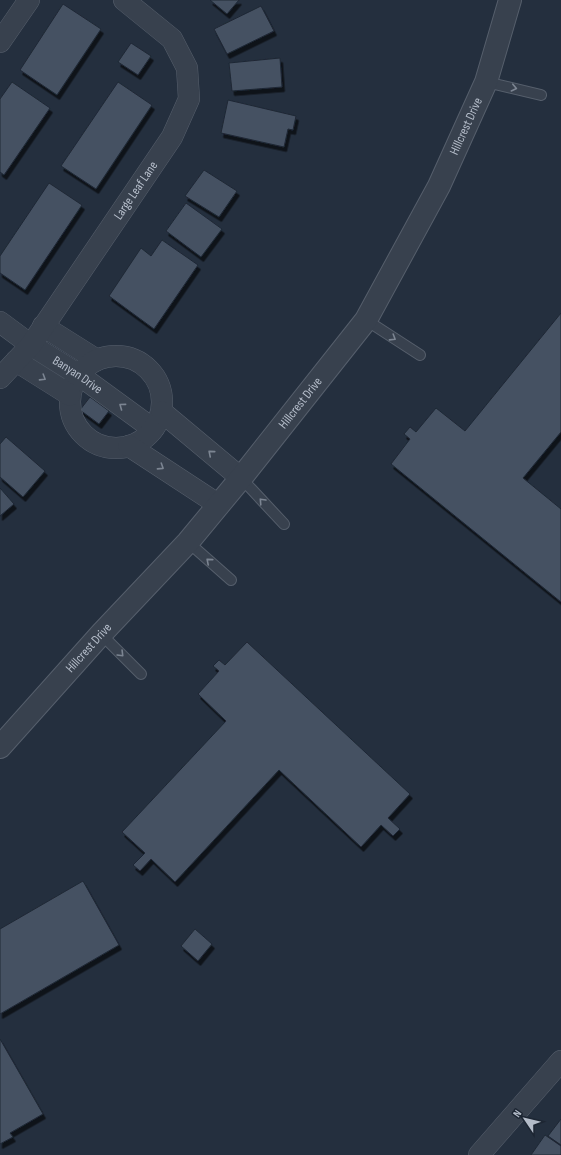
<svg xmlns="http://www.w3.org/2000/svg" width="561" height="1155" viewBox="0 0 561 1155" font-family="'Sofia Sans Condensed',sans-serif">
  <defs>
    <filter id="shadow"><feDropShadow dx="2.5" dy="4.5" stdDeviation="0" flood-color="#0009"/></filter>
  </defs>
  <rect width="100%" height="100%" fill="#242f3e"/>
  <path fill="#455162" stroke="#1f2835" filter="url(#shadow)" d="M210,0H239L227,14Z
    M63,4L101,29L57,95L20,70Z
    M261,6L274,31L227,54L214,29Z
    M131,43L151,56L138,75L118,62Z
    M280,58L282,87L232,91L229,63Z
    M12,82L50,108L4,175L0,172V99Z
    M118,82L152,105L96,189L61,166Z
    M228,100L296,116L293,130L288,129L284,147L221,133Z
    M204,170L237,191L219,217L185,196Z
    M49,183L82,205L25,290L0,273V256Z
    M186,203L222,229L201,257L166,231Z
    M162,240L198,265L154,329L109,296L141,248L151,256Z
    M561,313V432L523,478L561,509V602L391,464L410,439L404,434L410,427L416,432L436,408L465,431Z
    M90,397L109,411L99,424L80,410Z
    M6,437L45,471L23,497L0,477V444Z
    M0,488L14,504L0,516Z
    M247,642L410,794L388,818L400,829L393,836L381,825L361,847L279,770L175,882L151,859L140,871L133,865L145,853L122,832L226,721L198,694L219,671L213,666L219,660L225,665Z
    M83,881L119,945L0,1014V929Z
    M195,929L212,944L198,961L181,946Z
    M0,1039L43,1114L10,1133L13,1137L0,1144Z
    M561,1119V1145L548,1136Z
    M545,1135L561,1146V1155H531Z"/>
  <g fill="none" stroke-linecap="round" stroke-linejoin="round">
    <g stroke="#565f6c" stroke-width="12">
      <path id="service" d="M486,82L541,95
        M366,320L420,355
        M241,478L284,524
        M188,542L231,580
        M101,634L141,674"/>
    </g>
    <g stroke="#565f6c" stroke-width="22">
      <g id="minor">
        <path d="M0,42L29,0"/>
        <path id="s1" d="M0,322L31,345L79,375L153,429"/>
        <path d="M43,326L97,360"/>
        <circle cx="116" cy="402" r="46"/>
        <path d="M16,361L70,395"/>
        <path id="s2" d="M0,378L31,345L172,137L189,99L187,68L172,39L124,0"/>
        <path d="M162,412L241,478"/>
        <path d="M129,446L219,505"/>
        <path d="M479,1155L561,1061"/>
      </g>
    </g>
    <g stroke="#565f6c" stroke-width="24">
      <g id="tertiary">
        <path id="s3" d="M0,747L101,634L188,542L241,478L366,320L439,186L486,82L510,0"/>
      </g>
    </g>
    <use href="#service" stroke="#38414e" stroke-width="10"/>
    <use href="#minor" stroke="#38414e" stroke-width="21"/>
    <use href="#tertiary" stroke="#38414e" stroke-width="22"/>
  </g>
  <defs><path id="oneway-chevron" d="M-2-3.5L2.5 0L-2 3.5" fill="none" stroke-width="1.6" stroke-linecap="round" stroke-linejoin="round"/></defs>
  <g stroke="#7c8592">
    <use href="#oneway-chevron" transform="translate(514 88) rotate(13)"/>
    <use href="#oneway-chevron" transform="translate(393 338) rotate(32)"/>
    <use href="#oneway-chevron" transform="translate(43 378) rotate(32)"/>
    <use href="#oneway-chevron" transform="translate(122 406) rotate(-144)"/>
    <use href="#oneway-chevron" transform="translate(211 453) rotate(-140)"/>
    <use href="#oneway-chevron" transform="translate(161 467) rotate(33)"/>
    <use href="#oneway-chevron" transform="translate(262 501) rotate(-133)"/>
    <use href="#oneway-chevron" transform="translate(209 561) rotate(-139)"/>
    <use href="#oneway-chevron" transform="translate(121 654) rotate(45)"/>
  </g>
  <g text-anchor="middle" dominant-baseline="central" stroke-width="3.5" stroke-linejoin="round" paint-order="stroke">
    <g font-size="13" fill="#b4bcc9" stroke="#1d2633">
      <text stroke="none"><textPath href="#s3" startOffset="781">Hillcrest Drive</textPath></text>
      <text stroke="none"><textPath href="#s2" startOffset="232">Large Leaf Lane</textPath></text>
      <text stroke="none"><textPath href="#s1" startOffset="94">Banyan Drive</textPath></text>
      <text stroke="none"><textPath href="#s3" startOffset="457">Hillcrest Drive</textPath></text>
      <text stroke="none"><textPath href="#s3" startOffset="133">Hillcrest Drive</textPath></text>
    </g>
  </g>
  <g transform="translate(525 1119) rotate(305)" stroke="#1d2633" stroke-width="3" paint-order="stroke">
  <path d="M0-3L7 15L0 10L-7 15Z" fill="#b4bcc9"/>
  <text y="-6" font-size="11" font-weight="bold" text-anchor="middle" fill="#b4bcc9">N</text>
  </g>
</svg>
